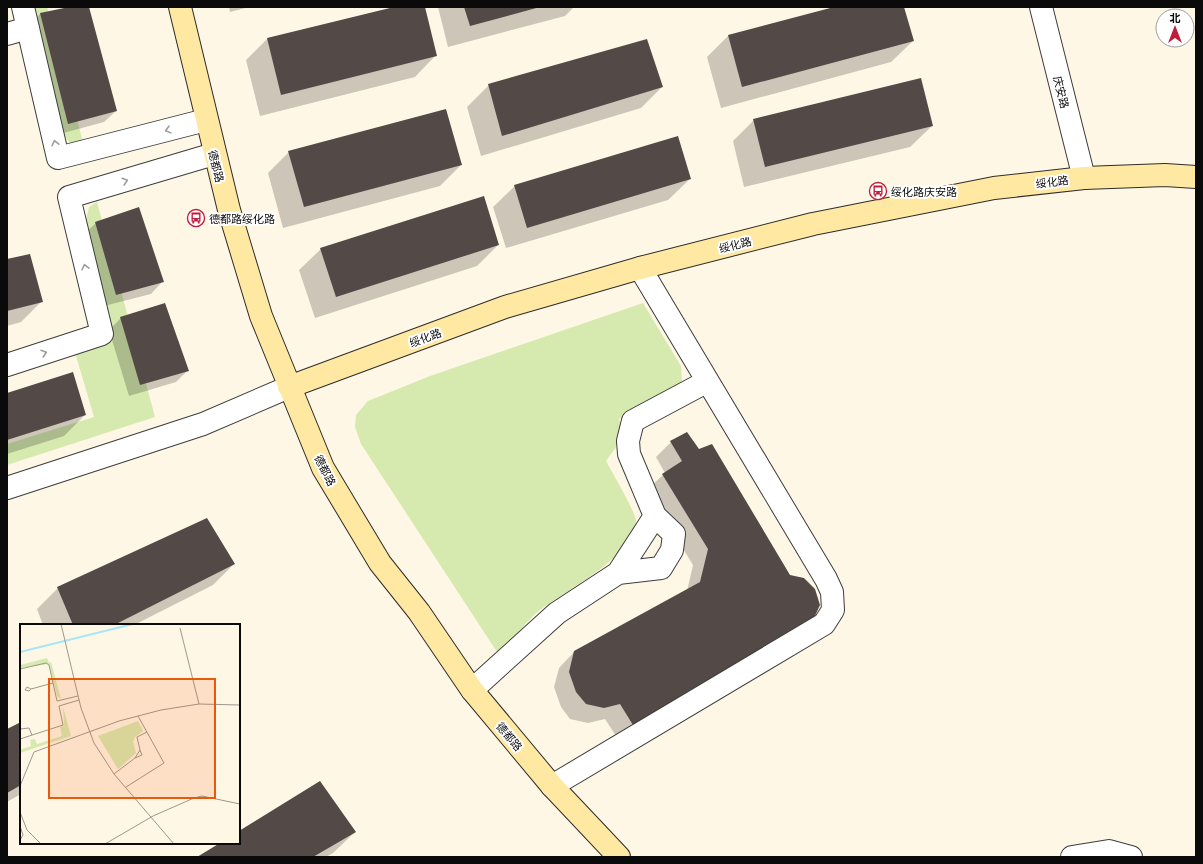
<svg xmlns="http://www.w3.org/2000/svg" width="1203" height="864" viewBox="0 0 1203 864" font-family="Literata,'Noto Sans SC',serif">
  <rect width="100%" height="100%" fill="#fff7e6"/>
  <path fill="#d6eaaf" d="M27,7H47L84,146L70,143L55,124Z
    M97,202L155,417L7,465V444L94,417L74,349L108,336L84,228L89,207Z
    M643,303L681,366L682,381L675,388L619,419C626,437 617,446 606,461C611,470 636,513 636,521C635,559 559,592 533,616C521,628 510,643 499,655L361,444L355,427L356,415L368,401L430,376Z"/>
  <path fill="#0003" d="M74,7H88L116,111L104,122L56,135L29,26L40,14Z
    M229,7H249L230,12Z
    M397,7H424L436,55L415,77L260,116L246,60L267,39Z
    M438,7H574L565,16L448,47Z
    M838,7H903L913,41L891,62L721,108L707,57L728,36Z
    M489,85L662,87L641,108L481,156L467,107Z
    M754,120L932,126L910,147L744,187L733,141Z
    M289,152L461,165L440,186L283,228L268,173Z
    M690,179L668,200L506,248L493,207L515,186Z
    M96,223L162,282L151,294L104,306L84,234Z
    M498,245L477,266L315,318L299,270L321,249Z
    M7,260L42,301L21,322L7,326Z
    M121,318L188,370L176,382L129,396L109,330Z
    M7,394L85,415L64,436L7,454Z
    M671,442L789,575L804,579L618,739L605,719L588,723L570,719L561,707L554,687L559,668L574,652L687,591L693,565L647,490L665,473L656,457Z
    M234,564L213,585L134,625H43L37,609L58,588Z
    M21,723V794L7,802V731Z
    M239,832H355L333,853L326,857H199L222,843H239Z"/>
  <path fill="#534946" d="M69,7H89L117,111L68,124L40,13Z
    M394,7H425L437,56L281,95L267,38Z
    M464,7H540L470,26Z
    M834,7H904L914,41L742,87L728,35Z
    M647,39L663,87L502,136L488,84Z
    M921,78L933,126L765,167L753,119Z
    M446,109L462,165L304,207L288,151Z
    M678,136L691,179L527,228L514,185Z
    M484,196L499,245L336,297L320,248Z
    M139,207L164,282L116,295L95,222Z
    M30,254L43,302L7,311V259Z
    M165,303L189,371L140,385L120,317Z
    M73,372L86,415L7,440V393Z
    M687,432L699,449L712,444L790,575L804,578L815,589L820,605L814,618L633,725L620,704L604,708L586,704L576,692L569,672L574,651L700,582L708,549L662,474L682,461L670,441Z
    M207,518L235,564L114,625H73L57,587Z
    M21,722V785L7,793V729Z
    M320,781L356,832L313,857H197L220,843H239V831Z"/>
  <g fill="none" stroke-linecap="round" stroke-linejoin="round">
    <g stroke="#3d3d3d" stroke-width="24">
      <path id="street" d="M23,7L58,158L206,120
        M1041,7L1084,178
        M7,34L28,28
        M7,365L102,334L69,197L214,154
        M7,488L203,424L289,387
        M618,573L661,568L672,550L674,534L655,516
        M472,690L557,613L618,573L655,516L629,454L628,441L633,421L706,382
        M552,786L824,624L833,610L832,592L826,579L640,268
        M1072,857L1109,851L1131,857"/>
    </g>
    <g stroke="#2c2c2c" stroke-width="24">
      <path id="secondary" d="M180,7L229,210L261,316L323,468L380,563L419,612L472,690L552,786L619,857
        M289,387L505,307L640,268L813,224L994,188L1084,178L1165,175L1196,177"/>
    </g>
    <use href="#street" stroke="#fff" stroke-width="22"/>
    <use href="#secondary" stroke="#ffe8a1" stroke-width="22"/>
  </g>
  <defs><path id="oneway-chevron" d="M-2-3.5L2.5 0L-2 3.5" fill="none" stroke-width="1.6" stroke-linecap="round" stroke-linejoin="round"/></defs>
  <g stroke="#9d9d9d">
    <use href="#oneway-chevron" transform="translate(168 130) rotate(165)"/>
    <use href="#oneway-chevron" transform="translate(55 143) rotate(-103)"/>
    <use href="#oneway-chevron" transform="translate(125 181) rotate(-17)"/>
    <use href="#oneway-chevron" transform="translate(85 267) rotate(-103)"/>
    <use href="#oneway-chevron" transform="translate(44 353) rotate(-18)"/>
  </g>
  <defs>
    <g id="bus-ring" transform="scale(0.9)"><circle r="9.5" fill="#fff" stroke="#bf1d3b" stroke-width="1.5"/><path d="M-5-6H5V4H4V6H2V4H-2V6H-4V4H-5ZM-3.5-4V0h7V-4ZM-3.5 1.2v1.5H-2V1.2ZM2 1.2v1.5H3.5V1.2Z" fill="#bf1d3b"/></g>
  </defs>
  <g fill-rule="evenodd">
    <use href="#bus-ring" x="878" y="191"/>
    <use href="#bus-ring" x="196" y="218"/>
  </g>
  <g text-anchor="middle" dominant-baseline="central" stroke-width="4" stroke-linejoin="round" paint-order="stroke">
    <g font-size="11" fill="#0a0a0a" stroke="#fff">
      <text transform="translate(1062 92) rotate(76)">庆安路</text>
      <text transform="translate(217 166) rotate(76)">德都路</text>
      <text transform="translate(1052 181) rotate(-7)">绥化路</text>
      <text transform="translate(735 244) rotate(-14)">绥化路</text>
      <text transform="translate(425 337) rotate(-20)">绥化路</text>
      <text transform="translate(326 470) rotate(63)">德都路</text>
      <text transform="translate(510 736) rotate(50)">德都路</text>
    </g>
    <g font-size="11" fill="#0a0a0a" stroke="#fff" text-anchor="start">
      <text x="891" y="191">绥化路庆安路</text>
      <text x="209" y="218">德都路绥化路</text>
    </g>
  </g>
  <g transform="translate(20 624)">
    <rect width="220" height="220" fill="#fff7e6"/>
    <path d="M27,34L29,39L31,38L41,75L37,72L29,40L0,44V41ZM43,83L51,112L0,129V126L11,122L10,116L15,115L17,120L42,112L40,103L44,101ZM118,97L123,107L115,113L113,118L116,129L98,145L78,112Z" fill="#d6eaaf"/>
    <path fill="none" stroke="#a8e6f9" stroke-width="2" d="M0,28L113,0"/>
    <path fill="none" stroke="#9d988e" stroke-width="1" d="M41,0L61,84L74,119L94,150L154,220M160,4L179,80M0,45L26,39L29,41L37,77L58,72M11,65L9,67L5,66L7,63L11,65L33,59M0,105L9,104L12,111M0,115L43,101L39,82L59,76M115,134L122,131L120,126M94,150L115,134L120,126L117,113L127,108M0,162L14,128L99,97L141,86L179,80L220,81M106,163L144,139L118,92M0,188L7,206L21,220M0,202L3,211L0,216M85,220L133,192L174,174L182,172L220,180"/>
    <path fill="#e8590c" fill-opacity="0.15" stroke="#e8590c" stroke-width="2" d="M29,55H195V174H29Z"/>
    <rect width="220" height="220" fill="none" stroke="#0a0a0a" stroke-width="2"/>
  </g>
  <rect width="1203" height="864" fill="none" stroke="#0a0a0a" stroke-width="16"/>
  <g transform="translate(1175 28)"><circle r="19" fill="#ffffff" stroke="#9d9d9d"/>
  <path d="M0-3L7 15L0 10L-7 15Z" fill="#bf1d3b"/>
  <text y="-6" font-size="11" font-weight="bold" text-anchor="middle" fill="#0a0a0a">北</text>
  </g>
</svg>
